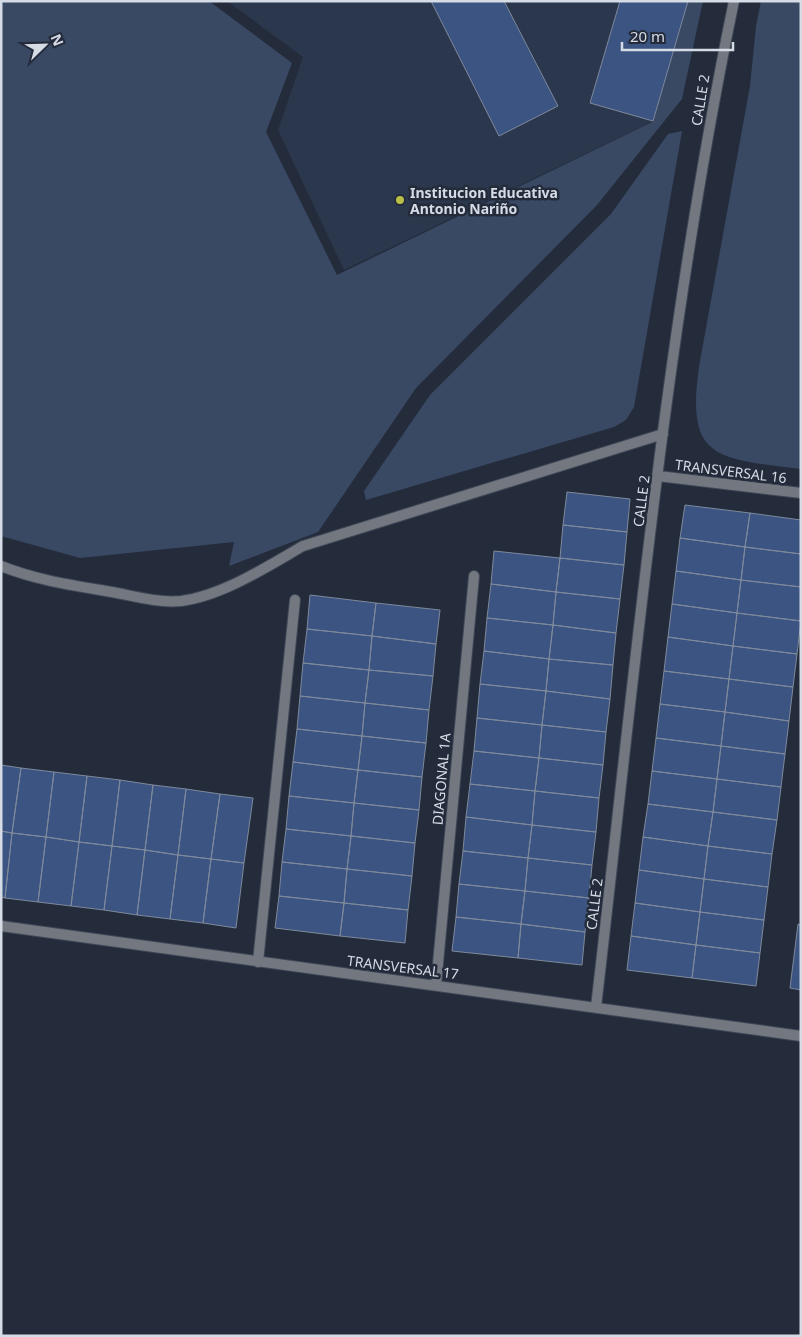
<svg xmlns="http://www.w3.org/2000/svg" width="802" height="1337" viewBox="0 0 802 1337" font-family="'Noto Sans',sans-serif">
  <rect width="100%" height="100%" fill="#242c3c"/>
  <path fill="#2b374c" d="M227,1H688L653,121L344,270L278,130L303,57Z"/>
  <path fill="#394863" d="M1,1H209L292,63L266,132L337,275L652,122L688,1H703L682,99L597,205L416,388L318,532L229,566L234,542L80,558L1,536Z
    M761,1H801V469C716,458 684,461 700,361L750,86L756,26Z
    M682,131L634,407L626,420L614,427L366,500L364,491L430,395L611,214L668,134Z"/>
  <path fill="#3b5481" stroke="#7f899c" d="M431,1H504L558,106L499,136Z
    M620,1H688L653,121L590,103Z
    M567,492L630,499L627,532L563,525Z
    M685,505L750,513L745,547L680,538Z
    M750,513L801,520V554L745,547Z
    M563,525L627,532L624,565L560,558Z
    M680,538L745,547L741,580L676,571Z
    M745,547L801,554V587L741,580Z
    M494,551L560,558L556,592L491,584Z
    M560,558L624,565L620,599L556,592Z
    M676,571L741,580L737,613L672,604Z
    M741,580L801,587V621L737,613Z
    M491,584L556,592L553,625L487,618Z
    M556,592L620,599L616,633L553,625Z
    M310,595L376,603L372,636L307,629Z
    M376,603L440,610L436,644L372,636Z
    M672,604L737,613L733,646L668,637Z
    M737,613L801,621L797,654L733,646Z
    M487,618L553,625L549,659L484,651Z
    M553,625L616,633L613,665L549,659Z
    M307,629L372,636L369,670L303,663Z
    M372,636L436,644L433,676L369,670Z
    M668,637L733,646L729,679L664,671Z
    M733,646L797,654L793,687L729,679Z
    M484,651L549,659L546,691L480,684Z
    M549,659L613,665L610,699L546,691Z
    M303,663L369,670L365,703L300,696Z
    M369,670L433,676L429,710L365,703Z
    M664,671L729,679L725,712L660,704Z
    M729,679L793,687L789,721L725,712Z
    M480,684L546,691L542,725L477,718Z
    M546,691L610,699L606,732L542,725Z
    M300,696L365,703L362,736L297,729Z
    M365,703L429,710L426,743L362,736Z
    M660,704L725,712L721,746L656,738Z
    M725,712L789,721L785,754L721,746Z
    M477,718L542,725L539,758L474,751Z
    M542,725L606,732L603,765L539,758Z
    M297,729L362,736L358,770L293,762Z
    M362,736L426,743L422,777L358,770Z
    M656,738L721,746L717,779L652,771Z
    M721,746L785,754L781,787L717,779Z
    M474,751L539,758L535,791L470,784Z
    M539,758L603,765L599,798L535,791Z
    M293,762L358,770L354,803L289,796Z
    M1,765L21,768L12,833L1,831Z
    M21,768L54,772L46,837L12,833Z
    M358,770L422,777L419,810L354,803Z
    M652,771L717,779L713,812L648,804Z
    M54,772L87,776L79,842L46,837Z
    M87,776L120,780L112,846L79,842Z
    M717,779L781,787L777,820L713,812Z
    M120,780L153,785L145,850L112,846Z
    M470,784L535,791L532,825L466,817Z
    M153,785L186,789L178,855L145,850Z
    M186,789L220,794L211,859L178,855Z
    M535,791L599,798L596,832L532,825Z
    M220,794L253,798L244,863L211,859Z
    M289,796L354,803L351,836L286,829Z
    M354,803L419,810L415,843L351,836Z
    M648,804L713,812L708,846L643,837Z
    M713,812L777,820L772,854L708,846Z
    M466,817L532,825L528,858L463,851Z
    M532,825L596,832L592,865L528,858Z
    M286,829L351,836L347,869L282,862Z
    M1,831L12,833L5,898L1,897Z
    M12,833L46,837L38,902L5,898Z
    M351,836L415,843L412,876L347,869Z
    M46,837L79,842L71,906L38,902Z
    M643,837L708,846L704,879L639,870Z
    M79,842L112,846L104,910L71,906Z
    M112,846L145,850L137,915L104,910Z
    M708,846L772,854L768,887L704,879Z
    M145,850L178,855L170,919L137,915Z
    M463,851L528,858L525,891L459,884Z
    M178,855L211,859L203,923L170,919Z
    M528,858L592,865L589,898L525,891Z
    M211,859L244,863L236,928L203,923Z
    M282,862L347,869L344,903L279,896Z
    M347,869L412,876L408,910L344,903Z
    M639,870L704,879L700,912L635,903Z
    M704,879L768,887L764,920L700,912Z
    M459,884L525,891L521,924L456,917Z
    M525,891L589,898L585,932L521,924Z
    M279,896L344,903L340,936L275,928Z
    M344,903L408,910L405,943L340,936Z
    M635,903L700,912L696,945L631,936Z
    M700,912L764,920L760,953L696,945Z
    M456,917L521,924L518,958L452,951Z
    M521,924L585,932L582,965L518,958Z
    M798,924L801,925V990L790,988Z
    M631,936L696,945L692,978L627,970Z
    M696,945L760,953L756,986L692,978Z"/>
  <g fill="none" stroke-linecap="round" stroke-linejoin="round">
    <g stroke="#404857" stroke-width="12">
      <path id="street" d="M658,476L801,493
        M1,566C38,581 78,586 117,593C137,597 160,603 181,601C222,596 268,566 303,546L663,434
        M1,926L801,1036
        M258,962L295,600
        M436,985L474,576
        M596,1007C635,672 665,333 734,1"/>
    </g>
    <use href="#street" stroke="#737880" stroke-width="10"/>
  </g>
  <circle fill="#bac045" stroke="#242c3c" stroke-width="2" cx="400" cy="200" r="5"/>
  <g text-anchor="middle" dominant-baseline="central" stroke-width="5" stroke-linejoin="round" paint-order="stroke">
    <g font-size="14" fill="#d6dce6" stroke="#242c3c">
      <text transform="translate(700 100) rotate(-81)">CALLE 2</text>
      <text transform="translate(731 471) rotate(7)">TRANSVERSAL 16</text>
      <text transform="translate(641 501) rotate(-83)">CALLE 2</text>
      <text transform="translate(441 779) rotate(-85)">DIAGONAL 1A</text>
      <text transform="translate(594 904) rotate(-83)">CALLE 2</text>
      <text transform="translate(403 967) rotate(7)">TRANSVERSAL 17</text>
    </g>
    <g font-size="14" font-weight="bold" fill="#d6dce6" stroke="#242c3c" text-anchor="start">
      <text x="410" y="192">Institucion Educativa<tspan x="410" dy="16">Antonio Nariño</tspan></text>
    </g>
  </g>
  <rect width="802" height="1337" fill="none" stroke="#d6dce6" stroke-width="5"/>
  <g transform="translate(45 45) rotate(67)" stroke="#242c3c" stroke-width="4" paint-order="stroke">
  <path d="M0-4L9 19L0 12L-9 19Z" fill="#d6dce6"/>
  <text y="-8" font-size="14" font-weight="bold" text-anchor="middle" fill="#d6dce6">N</text>
  </g>
  <path d="M622 42v8h111v-8" fill="none" stroke="#d6dce6" stroke-width="2.5"/>
  <text x="630" y="42" font-size="15" fill="#d6dce6" stroke="#242c3c" stroke-width="4" paint-order="stroke">20 m</text>
</svg>
